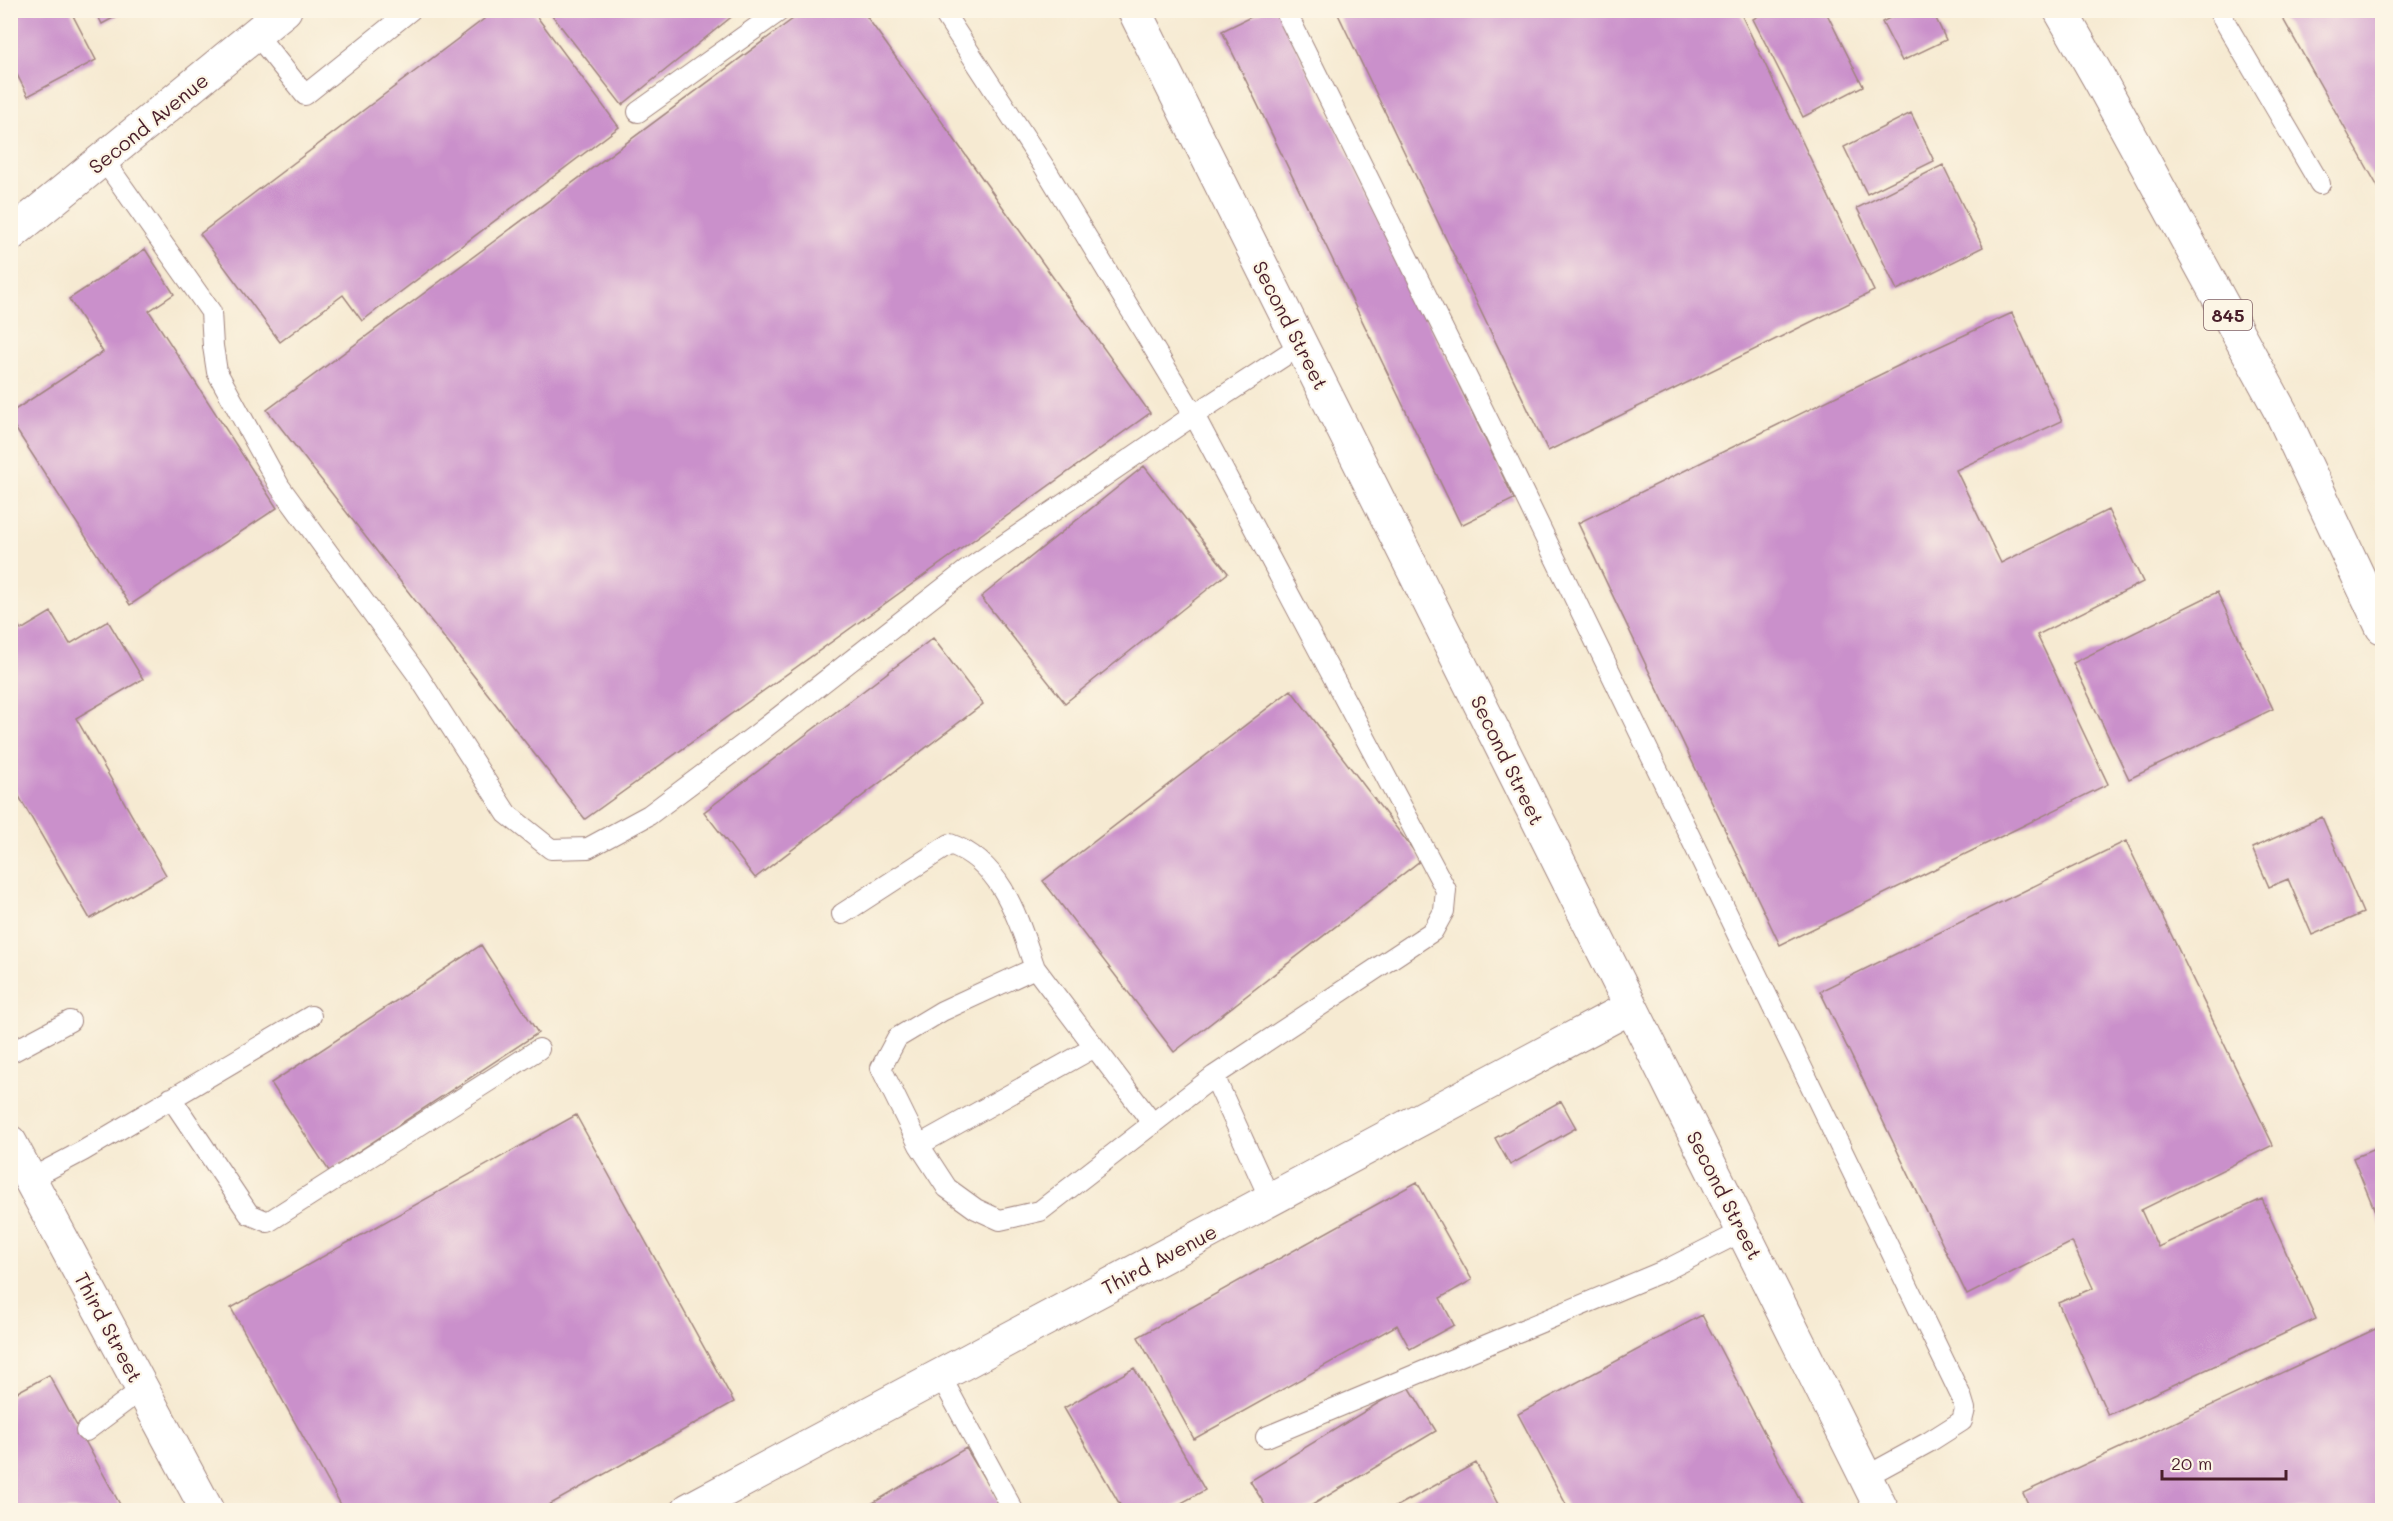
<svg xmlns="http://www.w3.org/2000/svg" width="2393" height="1521" viewBox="0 0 2393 1521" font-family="Mali,sans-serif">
  <rect width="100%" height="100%" fill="#fcf5e5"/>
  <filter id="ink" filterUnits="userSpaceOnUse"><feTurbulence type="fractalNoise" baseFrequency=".0167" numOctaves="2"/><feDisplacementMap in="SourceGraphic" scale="12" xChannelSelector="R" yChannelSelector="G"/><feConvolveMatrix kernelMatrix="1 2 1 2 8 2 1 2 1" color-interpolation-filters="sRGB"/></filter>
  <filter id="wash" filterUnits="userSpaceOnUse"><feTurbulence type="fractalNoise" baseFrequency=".008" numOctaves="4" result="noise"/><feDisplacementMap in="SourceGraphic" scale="24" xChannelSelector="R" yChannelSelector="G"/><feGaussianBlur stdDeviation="1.35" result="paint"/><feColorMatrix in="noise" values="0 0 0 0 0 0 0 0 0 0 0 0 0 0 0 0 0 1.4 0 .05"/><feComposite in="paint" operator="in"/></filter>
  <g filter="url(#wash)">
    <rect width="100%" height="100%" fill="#f6ead2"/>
    <g id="blocks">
      <path fill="#ca90cb" d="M10,10H70L96,60L28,96L10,61Z
        M95,10H128L102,24Z
        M496,10H532L619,127L362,321L343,295L280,342L200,234Z
        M548,10H740L622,105Z
        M805,10H862L1150,413L585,819L267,410Z
        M1265,10H1278L1514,499L1461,525L1222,31Z
        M1336,10H1739L1874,291L1548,451Z
        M1769,10H1825L1863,86L1803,117L1753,19Z
        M1905,10H1932L1946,40L1902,61L1882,22Z
        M2278,10H2382V194Z
        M1911,113L1934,161L1867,194L1844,147Z
        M1943,165L1983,247L1897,290L1857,208Z
        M145,249L174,294L149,311L277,508L130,605L10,420V413L103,352L69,299Z
        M2012,313L2062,421L1956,470L2001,563L2108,510L2143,582L2037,635L2108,784L1780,945L1578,523L1906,362Z
        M1144,466L1228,573L1065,703L981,597Z
        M2217,592L2273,709L2129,779L2073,663Z
        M10,612L21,630L51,612L70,644L108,621L143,679L76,718L166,875L90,919L10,781Z
        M933,638L983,704L755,878L704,812Z
        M1291,690L1421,860L1174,1052L1043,881Z
        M2322,817L2363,913L2312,935L2288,879L2269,887L2252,848Z
        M2126,841L2273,1145L2141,1210L2158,1247L2262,1199L2316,1319L2108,1415L2058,1303L2093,1288L2072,1242L1967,1295L1820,991Z
        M481,945L538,1033L329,1171L271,1083Z
        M1561,1101L1576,1128L1510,1165L1495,1138Z
        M576,1115L734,1402L540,1510H344L231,1308Z
        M2382,1146V1228L2353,1158Z
        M1417,1182L1472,1280L1440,1298L1454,1325L1410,1349L1397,1325L1194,1439L1138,1337Z
        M1702,1315L1805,1510H1569L1518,1414Z
        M2382,1326V1510H2031L2023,1493Z
        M1134,1368L1205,1490L1169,1510H1123L1064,1408Z
        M49,1375L123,1510H10V1396Z
        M1408,1385L1436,1431L1304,1510H1268L1250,1481Z
        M966,1448L1003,1510H861Z
        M1476,1463L1501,1510H1390Z"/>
    </g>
  </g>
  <g filter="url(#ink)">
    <use href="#blocks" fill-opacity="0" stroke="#a0847e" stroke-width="1.5"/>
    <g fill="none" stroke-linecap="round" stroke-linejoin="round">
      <g stroke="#a0847e" stroke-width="22">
        <path id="lane" d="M942,10L1045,168L1194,415L1446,890L1444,911L1433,931L1214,1076L1270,1199
          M1285,10L1492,428L1961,1396L1965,1409L1962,1421L1929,1442L1865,1477
          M2218,10L2320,184
          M256,34L305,95L411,10
          M638,112L781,10
          M103,159L211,312L213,346L217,372L280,487L417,674L507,814L551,849L588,848L649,815L757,734L967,570L1194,415L1301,345
          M842,914L950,844C1003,863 1018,920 1035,968
          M10,1053L70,1021
          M171,1098L249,1214L268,1222L539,1049
          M1153,1124L1035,968L942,1011L897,1038L881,1068L919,1145L947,1188L976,1209L1000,1220L1040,1211L1214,1076
          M919,1145L1095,1047
          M30,1179L83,1151L311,1016
          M940,1375L1013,1510
          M86,1431L142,1389
          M1266,1437L1666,1270L1743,1231"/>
      </g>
      <g stroke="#a0847e" stroke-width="35">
        <path id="street" d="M1134,10L1882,1510
          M10,235L285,10
          M10,1142L207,1510
          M688,1510L1631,1007"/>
      </g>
      <g stroke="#a0847e" stroke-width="35">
        <path id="primary" d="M2060,10L2101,82L2282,414L2382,627"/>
      </g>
      <use href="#lane" stroke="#fff" stroke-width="20"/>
      <use href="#street" stroke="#fff" stroke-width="33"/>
      <use href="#primary" stroke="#fff" stroke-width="33"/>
    </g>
  </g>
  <g text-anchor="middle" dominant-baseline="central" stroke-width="4.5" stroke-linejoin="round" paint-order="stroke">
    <rect fill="#fcf5e5" stroke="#7f5f63" stroke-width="1.5" x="2204" y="300" width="48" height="30" rx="4.5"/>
    <g font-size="18" font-weight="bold" fill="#4a1f2b">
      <text x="2228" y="315">845</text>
    </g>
    <g font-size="20" fill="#4a1f2b" stroke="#fcf5e5">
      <text transform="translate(148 123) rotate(-39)">Second Avenue</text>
      <text transform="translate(1291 325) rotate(63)">Second Street</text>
      <text transform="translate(1508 760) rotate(64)">Second Street</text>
      <text transform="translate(1725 1195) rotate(63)">Second Street</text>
      <text transform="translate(1159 1259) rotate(-28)">Third Avenue</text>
      <text transform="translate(109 1327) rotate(62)">Third Street</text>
    </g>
  </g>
  <rect width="2393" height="1521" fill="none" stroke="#fcf5e5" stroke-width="36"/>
  <path d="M2162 1470v9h124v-9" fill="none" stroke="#4a1f2b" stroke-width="3"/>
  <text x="2171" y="1470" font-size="18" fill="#4a1f2b" stroke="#fcf5e5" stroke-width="4.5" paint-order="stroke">20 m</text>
</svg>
